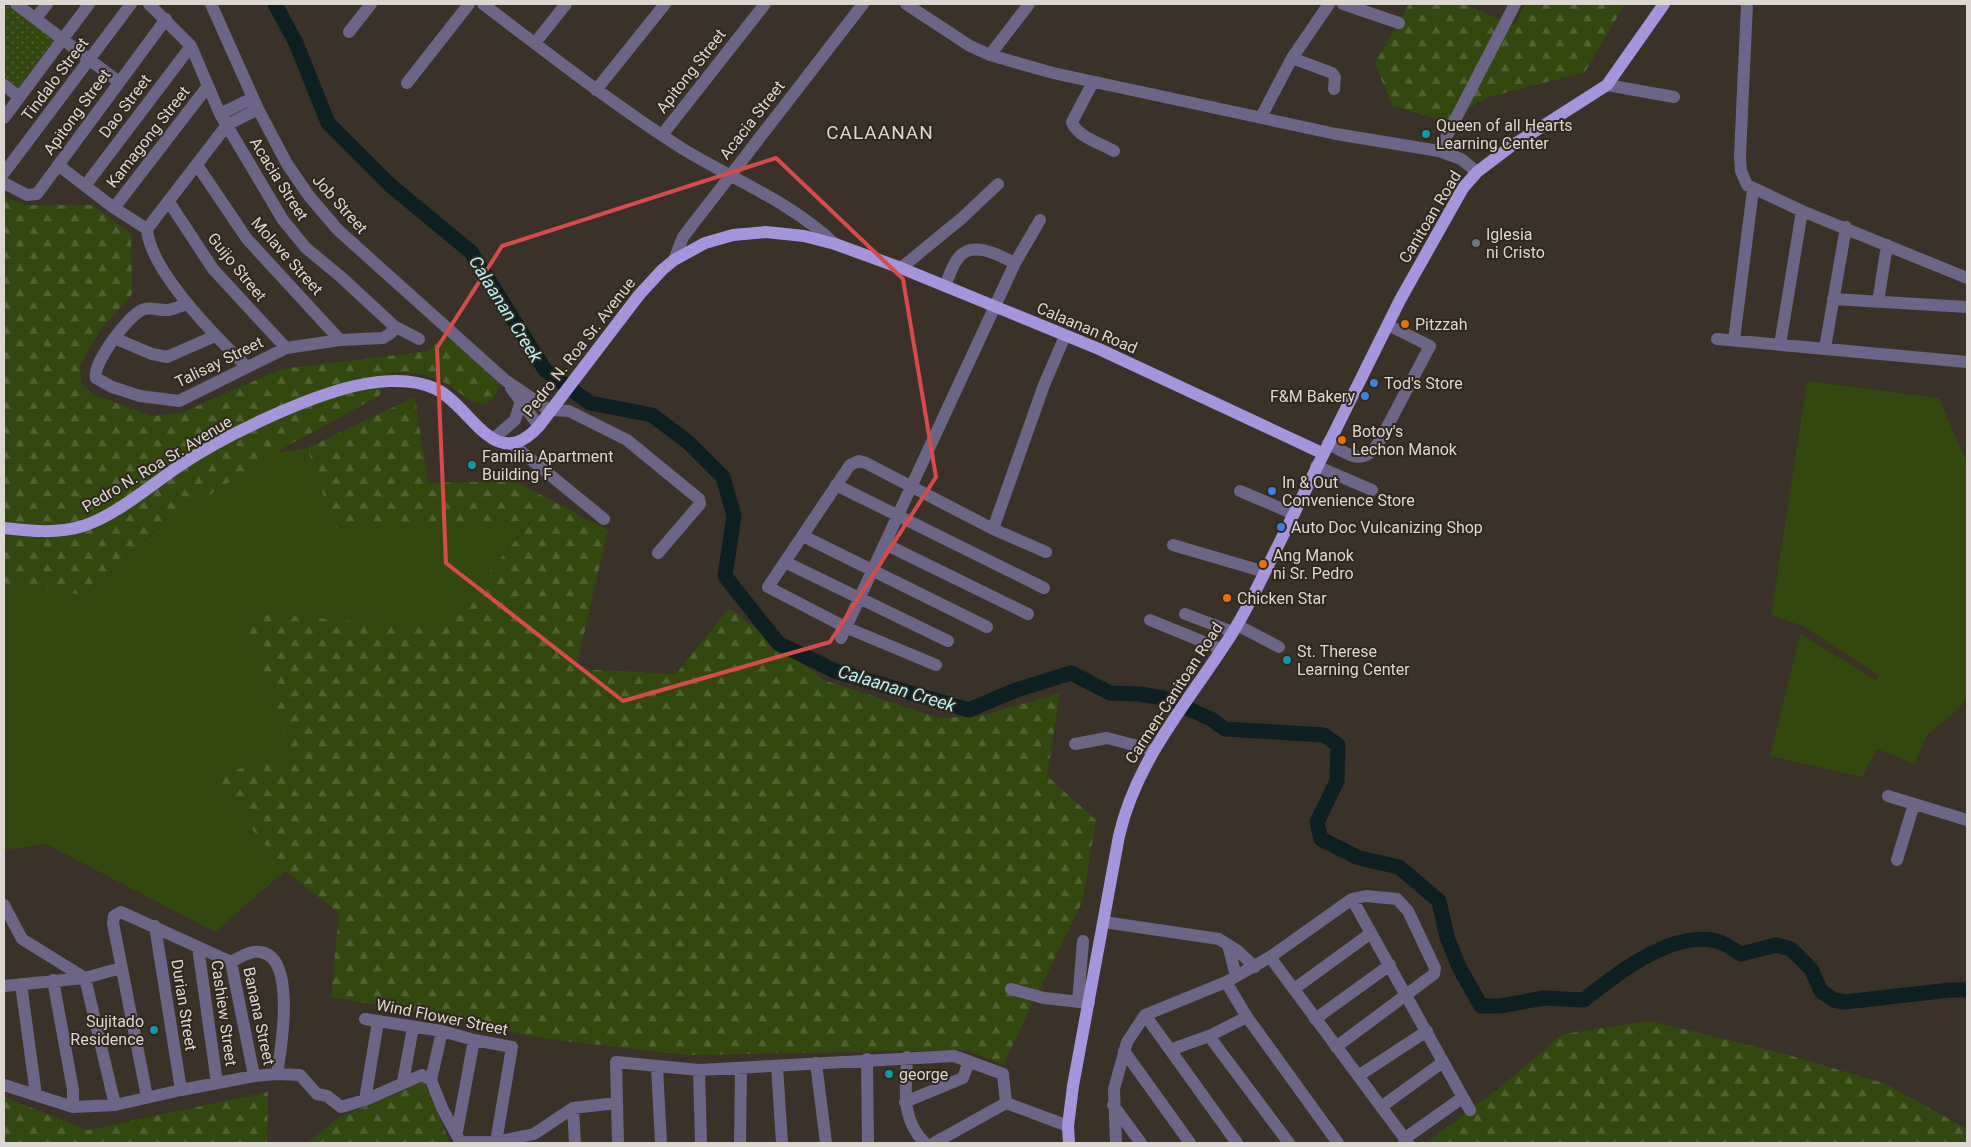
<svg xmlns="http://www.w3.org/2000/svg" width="1971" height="1147" viewBox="0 0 1971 1147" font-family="Roboto,sans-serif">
  <defs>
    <pattern id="forest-firs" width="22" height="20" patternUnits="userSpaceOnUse" patternTransform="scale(1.25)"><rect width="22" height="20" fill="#33480f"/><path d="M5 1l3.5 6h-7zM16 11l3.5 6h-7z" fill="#506231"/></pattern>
    <pattern id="park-dots" width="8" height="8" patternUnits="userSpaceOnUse" patternTransform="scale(1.25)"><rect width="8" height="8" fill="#33480f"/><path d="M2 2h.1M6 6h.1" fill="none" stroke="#506231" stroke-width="1.8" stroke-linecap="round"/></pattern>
  </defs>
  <rect width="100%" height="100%" fill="#3a3128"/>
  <path fill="#33480f" d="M1807,381L1939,398L1967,463V693L1961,707L1927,735L1915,764L1877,749L1862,777L1770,756L1800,634L1876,680L1878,675L1803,626L1771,615Z
    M307,448L335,528L532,520L441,628L242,612L293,757L210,775L285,871L215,932L46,844L4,850V581L86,595L162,525L276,452Z"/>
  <path fill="url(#forest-firs)" d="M1409,4H1465L1514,26L1525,4H1625L1585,72L1489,97L1444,121L1392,106L1375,63Z
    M4,197L26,205H93L131,234L132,294L100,330L80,365L81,383L94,395L152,416L181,413L281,369L429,351L444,334L496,380L499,386C497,394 491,404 481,404C470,403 457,390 447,384C429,374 411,371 390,373L379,396L276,452L154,531L85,595L21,587L4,583Z
    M415,397L428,483L514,481L608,530L576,669L676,674L729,608L824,680L939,718L980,716L1060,693L1047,776L1096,820L1083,900L1003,1065L967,1050L687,1055L540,1038L444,1017L331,997L339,913L285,871L210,775L293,757L242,612L441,628L532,521L335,528L307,448Z
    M1650,1021L1785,1054L1886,1084L1967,1129V1143H1426L1504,1084L1563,1034Z
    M424,1082L450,1143H307L338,1118Z
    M268,1092L267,1143H4V1097L88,1130Z"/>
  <path fill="url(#park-dots)" d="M8,5L54,40L18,88L4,77V11Z"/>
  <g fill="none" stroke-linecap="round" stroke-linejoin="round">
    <path stroke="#0d1f21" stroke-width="15" d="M275,4L296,43L328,123L390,185L471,252L545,370L590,403L652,415L688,442L723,477L734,516L725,576L778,643L835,671L969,710L1016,690L1071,673L1110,693L1139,694L1164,698L1211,719L1225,729L1324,735L1338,745L1337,781L1317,822L1321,839L1359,858L1399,867L1439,901L1447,937L1459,967L1481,1006H1500L1544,998L1584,1000C1616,974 1672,930 1717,941C1725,943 1734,950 1741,954L1776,945L1791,949L1811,969L1821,991L1834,1000L1845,1002L1950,990H1967"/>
    <path stroke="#6c6587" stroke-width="12" d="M16,4L119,82
      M149,4L191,46L220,114L283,220L306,248L341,277L394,326L419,339
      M211,4L258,109L287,164L309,196L338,230L505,380L549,410L569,411L627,440L699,499L700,504L658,553
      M483,4C549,54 614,105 683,149C734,180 791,202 835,244
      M906,4L970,46L990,55L1053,73L1336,134L1439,151L1461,159L1477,172
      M1343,4L1399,23
      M1747,4L1740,155L1741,171L1747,185L1802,211L1967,278
      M36,18L47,4
      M349,32L371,4
      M535,43L566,4
      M990,55L1029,4
      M1292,58L1332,73L1335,77L1334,89
      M1093,82L1072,122C1076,136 1102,144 1114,151
      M407,83L469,4
      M4,85L19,97
      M1607,85L1674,97
      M596,90L665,4
      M220,114L253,98
      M1261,117L1292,58L1329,4
      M4,118L89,4
      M662,135L765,4
      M1439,151L1515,4
      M58,165L114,208L147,229
      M197,165L247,239L340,340
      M4,173L131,4
      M4,183L27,195L37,194L166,19
      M85,186L191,46
      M169,202L213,269L286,348
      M114,208L208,86
      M147,229C150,271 217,338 247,367
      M147,229L227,125L258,109
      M674,260L683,237L863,4
      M901,268L962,218L998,184
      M945,286C949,277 952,265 959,257C973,240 1000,256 1015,263
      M1833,299L1967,307
      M1878,302L1887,245
      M187,304C181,306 175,309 168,310C159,311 151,306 142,310C128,316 92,364 96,378L112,387L140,396L179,401L286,348L340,340L383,338L391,333L394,326
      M114,338L152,354L167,357L215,336
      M1717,339L1967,362
      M1734,340L1753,190
      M1780,345L1802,211
      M1825,348L1846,227
      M511,388L539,426
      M493,439L515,420L521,401
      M1328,443C1347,454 1362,467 1378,444L1430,346L1388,325
      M512,444L604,519
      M1316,466L1372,490
      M836,485L1044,588
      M1240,491L1294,514
      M993,529L1044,385L1065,336
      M803,536L987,627
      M885,544L1028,614
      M1173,545L1265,572
      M785,562L948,641
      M1185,614L1233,632
      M1150,620L1221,649
      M1237,625L1279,647
      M841,638L1015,263L1040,220
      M936,665L845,627L768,587L850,465L859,461L866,463L993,529L1046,552
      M1075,744L1107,738L1153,750
      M1888,796L1967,820
      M1897,860L1914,804
      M1352,899L1470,1110
      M4,905L22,939L85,978L115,1105
      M1104,922L1219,939L1238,951L1255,967
      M155,926L181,1090
      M1228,945L1236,976
      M198,947L217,1083
      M231,962L254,1076
      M53,980L73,1090V1107
      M1226,982L1247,1017L1338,1143
      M21,984L36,1095
      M4,986L85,978L121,968
      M1011,989L1044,998L1089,1003
      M1294,989L1371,933
      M1078,1002L1083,941
      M1145,1015L1237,1143
      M365,1019L442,1031L474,1040L512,1047L496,1142
      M1315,1019L1390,965
      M1209,1036L1289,1143
      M1336,1047L1434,974L1435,968L1408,911L1397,899L1366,896L1352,899L1270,957L1408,1143
      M1170,1050L1209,1036L1247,1017
      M1124,1051L1190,1143
      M907,1057C906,1088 900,1119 925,1143
      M867,1059L868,1143
      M816,1063L826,1143
      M777,1066L782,1143
      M657,1067L661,1143
      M699,1070L701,1143
      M1358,1076L1427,1031
      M431,1080L442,1031
      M403,1082L413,1027
      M4,1085L73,1107L115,1105L181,1090L254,1076L277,1074L300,1075L317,1094L327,1096L341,1107L365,1100L422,1075L431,1080L442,1108L461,1143
      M147,1097L113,923L114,916L121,912L231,962C239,958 250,950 260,952C297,956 281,1050 277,1074
      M365,1100L378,1022
      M905,1102L963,1078L969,1061
      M1006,1103L1068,1126
      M1113,1105L1141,1143
      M1381,1107L1443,1062
      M573,1108L575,1143
      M457,1132L474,1040
      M1404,1139L1462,1098
      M461,1142H496L534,1134L573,1108L616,1103
      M618,1143L616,1062L699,1070L954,1056L1003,1074L1006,1103
      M740,1143L741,1068
      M934,1143L1006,1103
      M1116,1143L1114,1089L1127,1042L1145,1015L1226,982L1270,957"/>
    <path stroke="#a595db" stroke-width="12" d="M4,528C29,531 58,534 83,526C117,515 152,484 182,464C224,436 294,403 343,389C371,381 409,376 436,389C472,407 495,475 539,426L639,295L662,270L674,260L705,243L733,235L766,232L804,236L835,244L901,268L1099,349L1322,453
      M1069,1143L1068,1126L1073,1086L1119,836C1137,757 1191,699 1233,632C1241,619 1248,605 1255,592L1400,300L1463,188L1477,172L1510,147L1607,85L1664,4"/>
  </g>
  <path fill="none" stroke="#d74b4a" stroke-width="4" stroke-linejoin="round" d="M776,158L903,279L936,477L830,642L623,701L446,563L437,348L502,246Z"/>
  <g fill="#0f9aa8" stroke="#30271e" stroke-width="2">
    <circle cx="1426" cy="134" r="5"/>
    <circle cx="472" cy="465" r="5"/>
    <circle cx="1287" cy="660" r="5"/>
    <circle cx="154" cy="1030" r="5"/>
    <circle cx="889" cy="1074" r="5"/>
  </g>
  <circle fill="#6b7280" stroke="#30271e" stroke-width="2" cx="1476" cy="243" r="5"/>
  <g fill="#e8710a" stroke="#30271e" stroke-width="2">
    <circle cx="1405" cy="324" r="5"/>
    <circle cx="1342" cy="440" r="5"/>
    <circle cx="1263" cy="564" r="5"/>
    <circle cx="1227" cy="598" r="5"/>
  </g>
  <g fill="#3f7fe0" stroke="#30271e" stroke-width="2">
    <circle cx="1374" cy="383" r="5"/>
    <circle cx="1365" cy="396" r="5"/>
    <circle cx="1272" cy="491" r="5"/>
    <circle cx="1281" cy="527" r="5"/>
  </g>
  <g text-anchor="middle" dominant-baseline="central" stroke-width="4" stroke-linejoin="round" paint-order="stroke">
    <g font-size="16" fill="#ddd7d1" stroke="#30271e">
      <text transform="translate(691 71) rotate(-52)">Apitong Street</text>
      <text transform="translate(55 79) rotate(-53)">Tindalo Street</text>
      <text transform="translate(125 106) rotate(-53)">Dao Street</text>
      <text transform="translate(77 112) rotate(-54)">Apitong Street</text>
      <text transform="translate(752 120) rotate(-52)">Acacia Street</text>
      <text transform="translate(148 137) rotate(-52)">Kamagong Street</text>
      <text transform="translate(279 179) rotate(58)">Acacia Street</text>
      <text transform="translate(340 204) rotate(48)">Job Street</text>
      <text transform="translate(1430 217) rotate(-59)">Canitoan Road</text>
      <text transform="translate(287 256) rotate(48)">Molave Street</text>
      <text transform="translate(237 267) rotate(51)">Guijo Street</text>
      <text transform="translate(1087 328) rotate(23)">Calaanan Road</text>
      <text transform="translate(579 347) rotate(-52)">Pedro N. Roa Sr. Avenue</text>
      <text transform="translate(219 362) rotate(-26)">Talisay Street</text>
      <text transform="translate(157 464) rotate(-31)">Pedro N. Roa Sr. Avenue</text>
      <text transform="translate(1174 693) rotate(-57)">Carmen-Canitoan Road</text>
      <text transform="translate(184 1005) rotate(81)">Durian Street</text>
      <text transform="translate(224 1013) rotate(82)">Cashiew Street</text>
      <text transform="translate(259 1016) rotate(78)">Banana Street</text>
      <text transform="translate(442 1017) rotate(11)">Wind Flower Street</text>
    </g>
    <g font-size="16" fill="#ddd7d1" stroke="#30271e" text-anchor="start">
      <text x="1436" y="125">Queen of all Hearts<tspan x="1436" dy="18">Learning Center</tspan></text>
      <text x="1486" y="234">Iglesia<tspan x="1486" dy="18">ni Cristo</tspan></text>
      <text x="1415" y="324">Pitzzah</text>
      <text x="1384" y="383">Tod's Store</text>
      <text x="1355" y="396" text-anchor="end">F&amp;M Bakery</text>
      <text x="1352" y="431">Botoy's<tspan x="1352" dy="18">Lechon Manok</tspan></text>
      <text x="482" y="456">Familia Apartment<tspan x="482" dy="18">Building F</tspan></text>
      <text x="1282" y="482">In &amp; Out<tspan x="1282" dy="18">Convenience Store</tspan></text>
      <text x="1291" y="527">Auto Doc Vulcanizing Shop</text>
      <text x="1273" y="555">Ang Manok<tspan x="1273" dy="18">ni Sr. Pedro</tspan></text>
      <text x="1237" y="598">Chicken Star</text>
      <text x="1297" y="651">St. Therese<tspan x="1297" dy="18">Learning Center</tspan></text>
      <text x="144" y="1021" text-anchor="end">Sujitado<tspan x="144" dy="18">Residence</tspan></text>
      <text x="899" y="1074">george</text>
    </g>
    <g font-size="18" font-style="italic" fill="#b6f1f7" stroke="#30271e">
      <text transform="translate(506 309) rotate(58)">Calaanan Creek</text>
      <text transform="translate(897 688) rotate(17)">Calaanan Creek</text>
    </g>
    <g font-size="19" letter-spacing="1" fill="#ddd7d1" stroke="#30271e">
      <text x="880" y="132">CALAANAN</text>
    </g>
  </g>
  <rect width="1971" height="1147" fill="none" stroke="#ddd7d1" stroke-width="10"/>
</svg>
